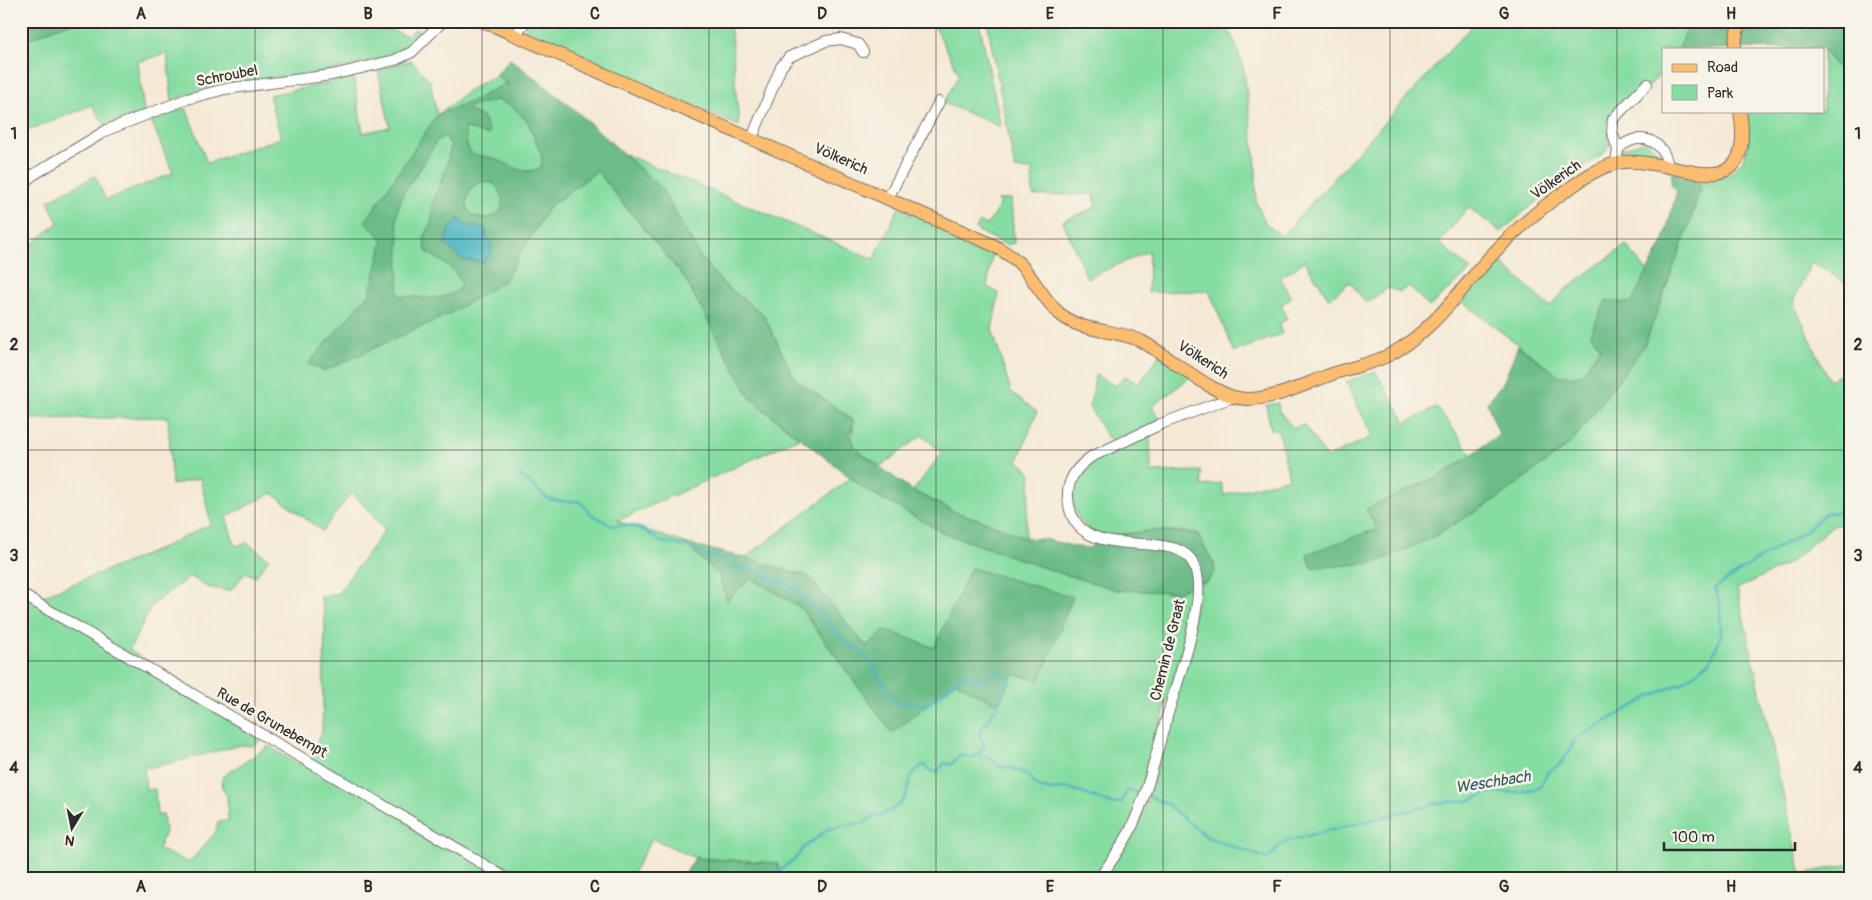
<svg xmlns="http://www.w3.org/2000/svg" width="1872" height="900" viewBox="0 0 1872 900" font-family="Pangolin,sans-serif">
  <rect width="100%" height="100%" fill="#f7f3e8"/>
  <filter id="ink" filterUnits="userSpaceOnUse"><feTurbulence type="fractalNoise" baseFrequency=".02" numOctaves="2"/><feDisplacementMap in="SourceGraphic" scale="10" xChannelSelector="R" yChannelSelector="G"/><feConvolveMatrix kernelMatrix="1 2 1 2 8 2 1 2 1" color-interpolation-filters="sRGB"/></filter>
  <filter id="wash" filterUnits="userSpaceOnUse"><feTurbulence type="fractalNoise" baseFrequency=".0096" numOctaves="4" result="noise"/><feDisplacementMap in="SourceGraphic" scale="20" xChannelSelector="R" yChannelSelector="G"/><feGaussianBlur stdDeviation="1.12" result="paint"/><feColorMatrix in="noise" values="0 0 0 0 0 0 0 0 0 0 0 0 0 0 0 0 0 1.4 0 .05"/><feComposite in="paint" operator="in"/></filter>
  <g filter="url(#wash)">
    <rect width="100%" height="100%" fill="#f5e9d6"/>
    <path fill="#86dda1" stroke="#588466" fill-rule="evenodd" d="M78,21H365L407,36L413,30H419L423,34L421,40L407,51L403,47L398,54C363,63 328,72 293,77C251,82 210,82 172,101L167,53L138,62L144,113L106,126L92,105L21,134V42L57,27Z
      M530,21H730L739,126L522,33Z
      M932,21H979L1001,127L944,103L959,74Z
      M987,21H1223L1235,42L1244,71L1256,165V202L1266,224L1282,236L1476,21H1690L1679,49H1663V70L1649,86L1608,119L1606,125L1610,144L1605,152L1528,208L1501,232L1468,207L1439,243L1471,270L1429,307L1409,286L1400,292L1388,288L1366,303L1350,282L1329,299L1304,260L1296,268L1280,277L1291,298L1281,305L1287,319L1279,324L1282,334L1234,352L1209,291L1148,292L1149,251L1087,278L1063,221L1096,207L1094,194L1033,196L1032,170L1015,169Z
      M1823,50L1851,84V287L1818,265L1811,263L1793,302L1829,380L1851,370V525H1833L1788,564L1737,589L1801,874L1851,864V879H1103L1141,818L1150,794L1201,583L1207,581L1215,572L1214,564L1197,533C1182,532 1166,530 1150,531C1136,532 1122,535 1108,536C1087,537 1070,511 1073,493C1077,467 1096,459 1117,448L1107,437L1089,407L1093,392L1095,375L1116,386L1125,376L1139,384L1161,353L1194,374L1152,407L1164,426L1150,432L1151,472L1201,471L1202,486L1221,483L1224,495L1289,478L1280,436L1277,430H1271L1266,405L1278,403L1279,411L1293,428L1304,425L1327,458L1373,436L1346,382L1375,371L1406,423L1437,407L1472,455L1437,477L1367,509L1377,529L1307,555L1312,567L1337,566L1376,562L1429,539L1500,497L1571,443L1645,344L1691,220L1701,184L1729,174L1743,160L1748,148L1747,118L1751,111H1823Z
      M411,60L430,81L437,115L469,90L496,75L579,146L619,199L684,277L751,399L799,438L617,521L684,543L719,575L727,600L751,578L800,607L892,733L956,682L998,704L934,648L886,630L866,646L809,577L745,558L851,478L865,489L944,533L1057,572L1118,590L1176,592L1193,585V595L1188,630L1137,804L1129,825L1095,879H782L777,863L695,858L652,838L630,879H552L540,872L535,879H21V588L40,597L153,552L211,524L200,478L172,485L168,417L30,419L21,422V253L58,223L48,201L95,176L106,200L173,173L151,120L186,108L207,163L281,138L269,95L330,83L353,75L363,133L390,127L378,70ZM352,492L385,530L338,593L320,597L324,611L325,629L322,731L310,757L297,764L269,746L222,777L223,791L227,795L228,821L218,822L216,832L189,863L158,849L165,832L163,815H157L155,789L146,790L144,768L158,766L241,745L252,746L270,734L129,650L152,605L190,576L207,587L230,591L246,572L255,577L269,559L247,543L235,546L226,517L272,493L322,531Z
      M1647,141L1661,155V162L1622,157L1621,149Z
      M624,154L874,259L899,207L993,250L987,287L999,293L992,329L1011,392L1037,412L1018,460L1031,473L1025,539L987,522L955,512L913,491L942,453L922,435L881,466C860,452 847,448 854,421L795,379L763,314L723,284L700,257L662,189Z
      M1011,199L1014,243L1007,245L980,232L976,229L980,222L986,225C992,218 1001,211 998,200Z
      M1626,245L1648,272L1631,304L1579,377L1559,376L1460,300L1496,258L1550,307L1566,289Z"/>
    <path fill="#6cbc87" stroke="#4c7459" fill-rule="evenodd" d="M21,21H78L57,27L21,42Z
      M1690,21H1851V84L1822,48L1679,49Z
      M510,59L574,109L662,189L700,257L723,284L763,314L795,379L854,421L850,435L855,449L913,491L955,512L987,522L1025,538L1044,539L1076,547L1091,548L1101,534L1107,536L1152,531L1197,533L1214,564L1215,572L1207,581L1193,585L1177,592L1118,590L1057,572L944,533L865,489L751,399L684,277L597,171L549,207L504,281L449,314L324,371L308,364L370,293L383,240L365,222L437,115L477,99L504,84L509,85L496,75ZM496,100L512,106L528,122L542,156L541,167C523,177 513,166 496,159C488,156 479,156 472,154C465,145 466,137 465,127L480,133L488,135L490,132L483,118L466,108ZM445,136L451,145L447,165L433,203L431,223L424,238L426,251C438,260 462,271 461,288C437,304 425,296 399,296L398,290L399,236L396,220L398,209L403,193L426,160L436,141ZM484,181L495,184C523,222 463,230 467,200C468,189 475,185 484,181Z
      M1672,172L1701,184L1691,220L1645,344L1571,443L1500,497L1429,539L1376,562L1337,566L1312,567L1307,554L1377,529L1366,509L1437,477L1457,466L1499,434L1487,403L1504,381L1518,346L1559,376H1580L1601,348L1590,334L1606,301L1631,303L1664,240L1677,191L1671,184Z
      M684,543L745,558L809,577L866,646L886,630L934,648L971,568L1073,597L1039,681L1014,674L998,705L956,682L892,733L800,607L751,578L727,600L719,575Z
      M695,858L777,863L782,879H682Z"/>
    <path fill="#47b5c1" stroke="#397076" d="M459,218L465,226L481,227L487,230L486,236L492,245L490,255L483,262L463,260L445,244C447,232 450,226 459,218Z"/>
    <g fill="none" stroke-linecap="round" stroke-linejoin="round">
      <path stroke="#47b5c1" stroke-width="2.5" d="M520,475L548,499L564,502L580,501L591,514L613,526L631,525L644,530L661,542L689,547L709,557L725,559L740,569L756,571L796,589L813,606L840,637L851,646L858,649L872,664L895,702L927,705L964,674L978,681L999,671L1011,681L1001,687L998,705L982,728L979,736L985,744L978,754
        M1148,796L1167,804L1207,837L1268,859L1283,842L1443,802L1467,801L1489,793L1521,792L1539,788L1548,772L1560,764L1569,752L1575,739L1649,697L1683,682L1710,662L1721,636L1720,605L1715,588L1757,560L1806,531L1826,513L1851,512
        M770,879L799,855L803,848L828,829L837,828L839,826L863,823L876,815L879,816C885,813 894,809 900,804C913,792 903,775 924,765L931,771L937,772L945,763L951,765L956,759L965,754L970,758L978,754L992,759L999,767L1012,768L1026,774L1038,787L1053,790L1069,788L1112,804L1122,802L1127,790L1135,792"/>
    </g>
  </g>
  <g filter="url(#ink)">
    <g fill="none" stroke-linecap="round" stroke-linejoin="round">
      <g stroke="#726e67" stroke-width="12">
        <path id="minor" d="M515,35L526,21
          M752,138L781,67L789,57L826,41L841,39L858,44L863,52
          M1618,149L1612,132L1613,119L1647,84
          M1616,163L1618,149C1639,130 1664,139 1668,167
          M21,185L33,175L107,130L187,99L225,89L332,75L395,60L412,52L443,21
          M888,198L939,102
          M21,594L465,853L507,879
          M1099,879C1110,863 1121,848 1130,831C1147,796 1155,757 1166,720C1177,682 1192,643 1197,603C1199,591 1199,574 1193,563C1174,524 1072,570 1068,497C1067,479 1077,467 1091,457L1161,424L1233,397"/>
      </g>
      <g stroke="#726e67" stroke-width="14">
        <path id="major" d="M483,21L993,245C1001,250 1010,255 1017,261C1034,277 1043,300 1061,315C1083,333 1116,329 1141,341C1170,356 1216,399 1246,399C1276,399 1300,386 1327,376C1349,367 1372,365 1393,353C1433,330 1458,293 1489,258C1513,232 1540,208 1570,188C1586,176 1604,164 1624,162C1677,158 1756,213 1740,111
          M1734,49L1739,21"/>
      </g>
      <use href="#minor" stroke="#fff" stroke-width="10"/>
      <use href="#major" stroke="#fcbd6f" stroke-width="12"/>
    </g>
  </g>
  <path fill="none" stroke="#2b2b2b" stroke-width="1" stroke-opacity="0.55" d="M255,21V879M482,21V879M709,21V879M936,21V879M1163,21V879M1390,21V879M1617,21V879M21,239H1851M21,450H1851M21,661H1851"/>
  <g text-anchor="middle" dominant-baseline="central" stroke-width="5" stroke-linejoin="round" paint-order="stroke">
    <g font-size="15" fill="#2b2b2b" stroke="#f7f3e8">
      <text transform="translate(227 76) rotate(-11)">Schroubel</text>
      <text transform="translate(841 159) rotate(24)">Völkerich</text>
      <text transform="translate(1556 180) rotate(-35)">Völkerich</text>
      <text transform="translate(1203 360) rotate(33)">Völkerich</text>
      <text transform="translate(1168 650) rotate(-76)">Chemin de Graat</text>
      <text transform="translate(272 723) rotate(30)">Rue de Grunebempt</text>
    </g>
    <g font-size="16" font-style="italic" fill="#355b60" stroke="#f7f3e8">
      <text transform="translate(1493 782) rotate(-9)">Weschbach</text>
    </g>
  </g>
  <rect width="1872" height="900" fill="none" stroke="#f7f3e8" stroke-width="55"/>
  <rect x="1662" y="48" width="162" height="65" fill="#f7f3e8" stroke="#a5a39c"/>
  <rect x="1672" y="64" width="25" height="8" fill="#fcbd6f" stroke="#a5a39c"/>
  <text x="1707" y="72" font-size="15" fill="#2b2b2b">Road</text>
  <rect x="1672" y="85" width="25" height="15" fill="#86dda1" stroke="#a5a39c"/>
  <text x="1707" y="98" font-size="15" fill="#2b2b2b">Park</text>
  <g transform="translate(72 828) rotate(190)" stroke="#f7f3e8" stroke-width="4" paint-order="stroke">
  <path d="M0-4L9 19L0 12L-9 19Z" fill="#2b2b2b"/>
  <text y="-8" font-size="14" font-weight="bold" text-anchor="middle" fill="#2b2b2b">N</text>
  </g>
  <path d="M1664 842v8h131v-8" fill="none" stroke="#2b2b2b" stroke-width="2.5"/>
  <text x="1672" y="842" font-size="15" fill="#2b2b2b" stroke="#f7f3e8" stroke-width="4" paint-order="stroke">100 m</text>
  <rect x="28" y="28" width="1816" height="844" fill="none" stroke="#2b2b2b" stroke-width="2"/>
  <g font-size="16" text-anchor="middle" font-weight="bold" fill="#2b2b2b">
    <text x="141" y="19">A</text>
    <text x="368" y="19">B</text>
    <text x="595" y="19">C</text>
    <text x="822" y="19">D</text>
    <text x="1050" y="19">E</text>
    <text x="1277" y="19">F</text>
    <text x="1504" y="19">G</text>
    <text x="1731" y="19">H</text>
    <text x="14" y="139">1</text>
    <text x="1858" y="139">1</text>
    <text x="14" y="350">2</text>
    <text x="1858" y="350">2</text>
    <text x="14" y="561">3</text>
    <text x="1858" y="561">3</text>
    <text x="14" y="773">4</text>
    <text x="1858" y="773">4</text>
    <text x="141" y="892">A</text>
    <text x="368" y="892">B</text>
    <text x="595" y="892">C</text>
    <text x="822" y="892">D</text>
    <text x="1050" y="892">E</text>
    <text x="1277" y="892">F</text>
    <text x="1504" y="892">G</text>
    <text x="1731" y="892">H</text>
  </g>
</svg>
